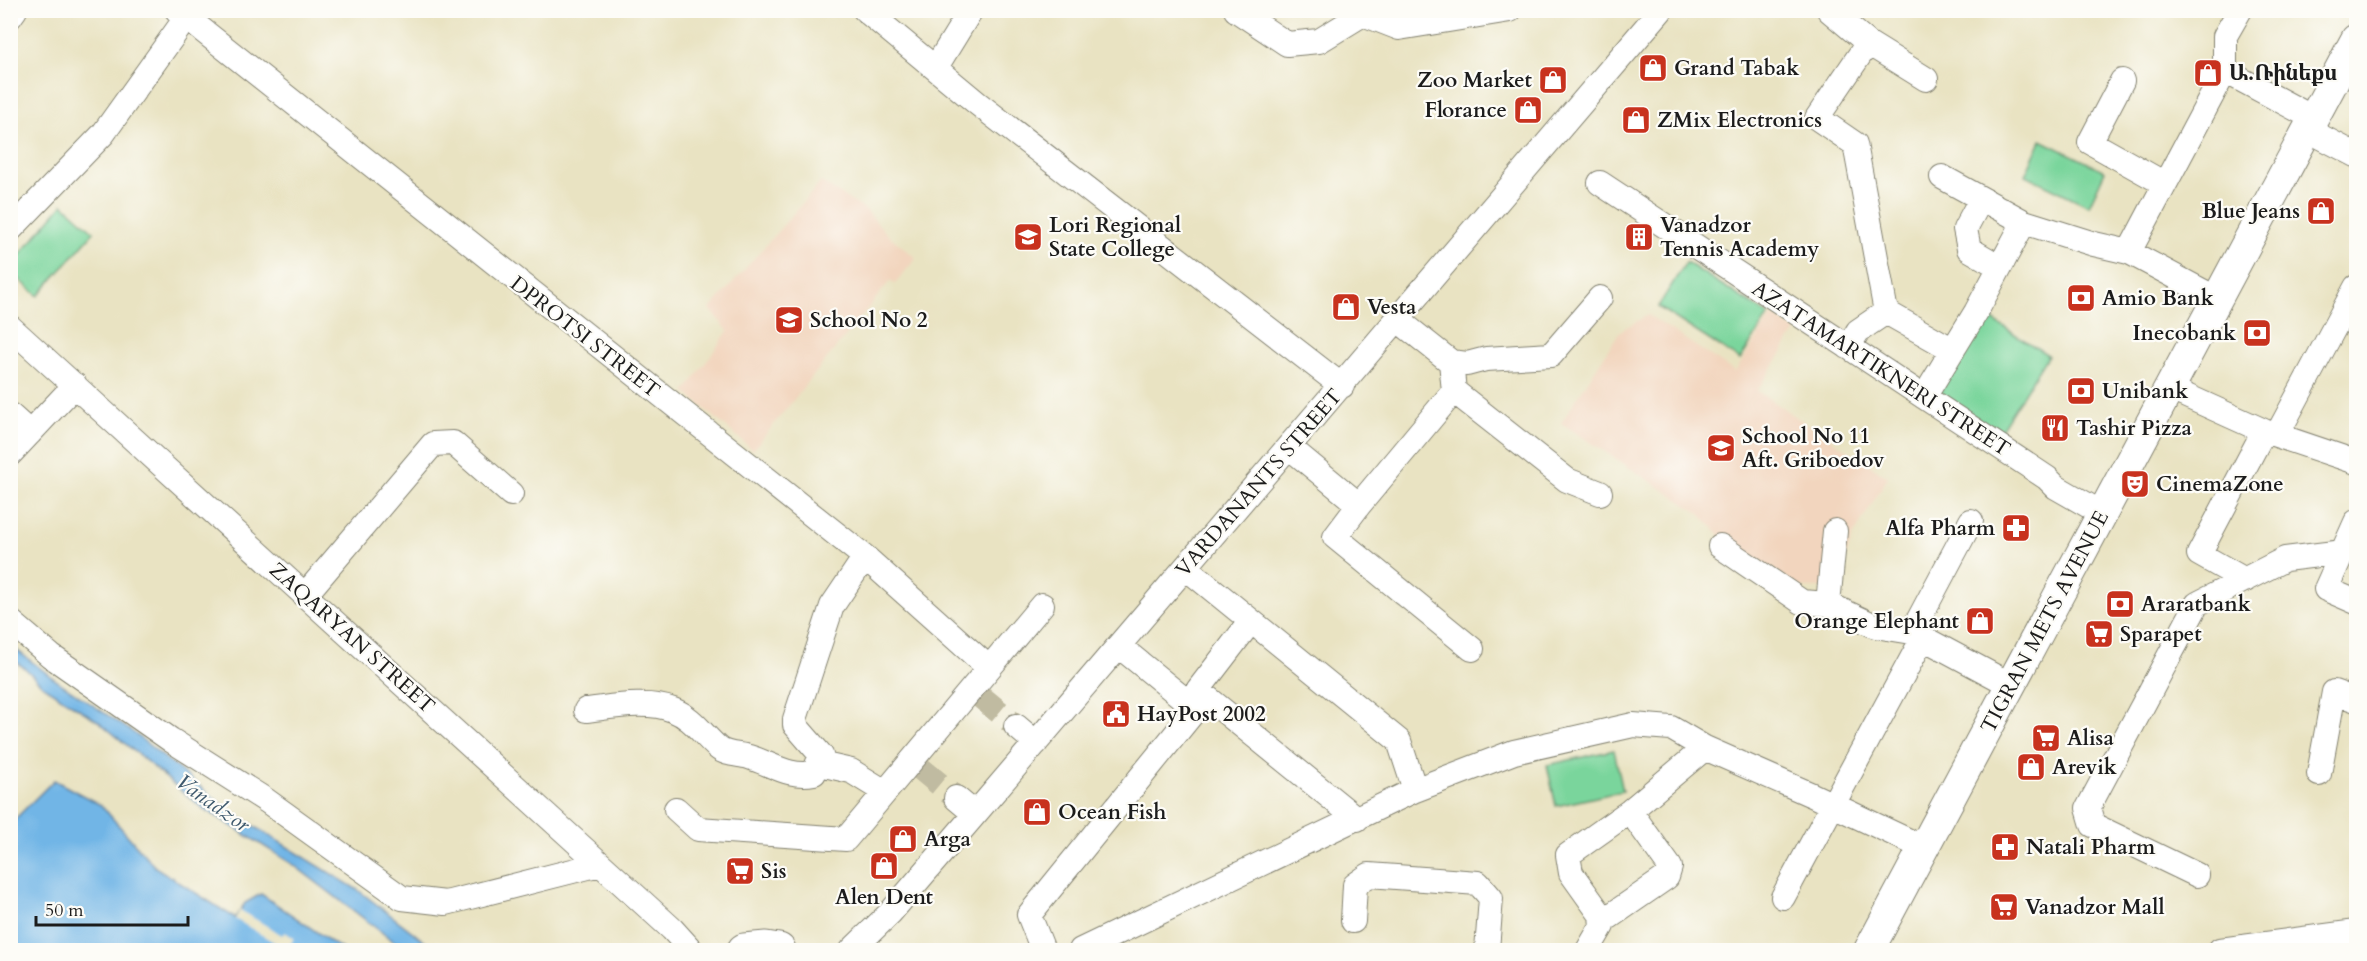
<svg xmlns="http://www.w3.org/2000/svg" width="2367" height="961" viewBox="0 0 2367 961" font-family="Cardo,'Noto Serif Armenian',serif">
  <rect width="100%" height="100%" fill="#fdfcf7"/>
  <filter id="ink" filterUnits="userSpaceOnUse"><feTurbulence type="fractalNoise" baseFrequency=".0167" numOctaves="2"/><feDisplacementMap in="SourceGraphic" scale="12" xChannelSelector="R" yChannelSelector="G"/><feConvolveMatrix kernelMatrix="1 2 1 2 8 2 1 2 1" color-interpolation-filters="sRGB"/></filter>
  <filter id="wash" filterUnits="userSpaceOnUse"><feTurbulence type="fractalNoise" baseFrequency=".008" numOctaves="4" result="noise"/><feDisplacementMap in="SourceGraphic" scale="24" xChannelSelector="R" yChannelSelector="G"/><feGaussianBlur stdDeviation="1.35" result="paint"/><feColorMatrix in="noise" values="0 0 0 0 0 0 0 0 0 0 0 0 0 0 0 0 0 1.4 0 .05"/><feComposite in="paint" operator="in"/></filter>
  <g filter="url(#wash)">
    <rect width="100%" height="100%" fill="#e9e3c2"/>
    <path fill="#f2d5be" d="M821,182L867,211L887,234L916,258L895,284L890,281L753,450L685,392L728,331L710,309Z
      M1648,315L1735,372L1772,315L1796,331L1757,391L1888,477L1853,536L1836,585L1830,588H1799L1726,541L1699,513L1561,423L1620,331Z"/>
    <path fill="#7ad59c" stroke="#4b785c" stroke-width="1.5" d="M2041,140L2105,171L2089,206L2025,175Z
      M63,204L94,232L38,296L11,272V265Z
      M1686,262L1769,315L1740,360L1658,307Z
      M1986,316L2048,355L1999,433L1937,394Z
      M1614,750L1623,791L1556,806L1547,765Z"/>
    <path fill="#71b5e6" stroke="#466881" stroke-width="1.5" d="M10,645L53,678L134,733L234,814L358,890L436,950H405L291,863L201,807L98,721L43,686L25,668L11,659Z
      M54,780L101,805L155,867L235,918L245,903L261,894L343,950H11V823Z"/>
    <path fill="#e9e3c2" d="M240,910L282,935L285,932L294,938L287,950H280L275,948L277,944L235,919Z"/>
  </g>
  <g filter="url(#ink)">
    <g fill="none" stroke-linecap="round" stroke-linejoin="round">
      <path stroke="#c0bba1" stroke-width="24" stroke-dasharray="24 12" stroke-linecap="butt" d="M981,697L1016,726
        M921,769L956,798"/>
      <g stroke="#82806f" stroke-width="26">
        <path id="minor" d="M177,10L865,557L989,668
          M865,10L977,103L1342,386
          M1236,10L1287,44L1319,41L1363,14L1399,28L1510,10
          M1829,10L1868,43L1817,118L1855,144L1886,312L1858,331L1848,347
          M10,17L15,10
          M1868,43L1926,79
          M936,67L971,10
          M2225,71V36L2240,10
          M2122,81L2090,142L2165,184
          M2308,130L2356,155
          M1942,177L2024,222
          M1600,183L2047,478L2056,487L2103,514
          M1981,199L1965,229L1969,249L2000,267
          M10,230L103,134L186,18
          M2129,252L2225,71L2315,119
          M1886,312L1953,350
          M1398,320L1451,362L1454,391L1567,480L1600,493
          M10,327L672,929L691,950
          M1451,362L1467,364L1486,359L1551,355L1600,298
          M2171,389L2264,431L2356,462
          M1924,397L1976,312L2024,222L2094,244L2129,252L2219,300
          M10,415L30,433
          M2277,435L2356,287
          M1289,447L1359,505L1454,391
          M10,454L75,385
          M1359,505L1335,537L1472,649
          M2356,522L2326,589L2356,602
          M1720,546L1802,602L1828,604L1875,626L1912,632L2011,685
          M1186,568L1399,741L1415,790
          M2245,580L2199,554L2264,431
          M305,595L433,444L453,443L511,494
          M1828,604L1835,531
          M10,621L51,656L171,740L267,801L402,898L446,903L600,864
          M1251,621L1198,690L1357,819
          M1912,632L1971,521
          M586,710C613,707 647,700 673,710C692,717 703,735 718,748C726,755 739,754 749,757C772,764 789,778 814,773L821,755L795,725V719L832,606L865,557
          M1016,726L1036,743
          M820,764L851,771L885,792
          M2319,774L2334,692L2356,700
          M956,798L975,814
          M676,809L698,829L846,839L1042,605
          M2197,875L2093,825L2088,808L2197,604L2285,559L2343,552
          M1783,897L1923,638
          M1601,915L1609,917L1667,877L1670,867L1630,811
          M1353,921L1355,885L1369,875L1478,883L1491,898L1487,950
          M852,950L890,913L975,814L1661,10
          M1043,950L1029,915L1196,709L1119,646
          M1081,950L1415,790L1514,752L1633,725L1671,728L1705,748L1812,795L1924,848
          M1588,950L1602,926L1601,915L1571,873L1568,855L1630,811L1705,748
          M2220,950L2356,932"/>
      </g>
      <g stroke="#82806f" stroke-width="32">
        <path id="major" d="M1869,950L2356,39"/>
      </g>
      <g stroke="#82806f" stroke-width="35">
        <path id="highway" d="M744,950L766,948L779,950"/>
      </g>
      <use href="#minor" stroke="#fff" stroke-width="24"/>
      <use href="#major" stroke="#fff" stroke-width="30"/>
      <use href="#highway" stroke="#fff" stroke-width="33"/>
    </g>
  </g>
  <defs>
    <g id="shop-square" transform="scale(1.5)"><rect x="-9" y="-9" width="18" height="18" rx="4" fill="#c8321e" stroke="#fdfcf7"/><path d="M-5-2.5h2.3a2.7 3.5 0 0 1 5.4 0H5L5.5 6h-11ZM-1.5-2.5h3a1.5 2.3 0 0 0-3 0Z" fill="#fff"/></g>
    <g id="university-square" transform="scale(1.5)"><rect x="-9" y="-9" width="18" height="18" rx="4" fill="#c8321e" stroke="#fdfcf7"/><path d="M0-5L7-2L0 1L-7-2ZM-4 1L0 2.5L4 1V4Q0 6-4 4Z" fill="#fff"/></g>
    <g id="building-square" transform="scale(1.5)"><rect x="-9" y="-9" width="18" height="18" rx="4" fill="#c8321e" stroke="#fdfcf7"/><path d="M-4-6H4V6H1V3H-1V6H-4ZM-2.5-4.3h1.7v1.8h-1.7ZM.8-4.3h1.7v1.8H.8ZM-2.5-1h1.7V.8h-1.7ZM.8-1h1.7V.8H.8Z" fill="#fff"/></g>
    <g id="bank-square" transform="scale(1.5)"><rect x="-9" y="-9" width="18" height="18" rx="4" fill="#c8321e" stroke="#fdfcf7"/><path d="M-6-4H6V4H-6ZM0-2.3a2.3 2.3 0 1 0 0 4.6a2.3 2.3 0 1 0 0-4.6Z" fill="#fff"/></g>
    <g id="school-square" transform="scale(1.5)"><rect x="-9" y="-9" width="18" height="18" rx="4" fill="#c8321e" stroke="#fdfcf7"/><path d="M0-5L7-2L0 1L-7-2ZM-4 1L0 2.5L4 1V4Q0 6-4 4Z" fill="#fff"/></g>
    <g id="restaurant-square" transform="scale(1.5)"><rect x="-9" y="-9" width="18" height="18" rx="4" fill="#c8321e" stroke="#fdfcf7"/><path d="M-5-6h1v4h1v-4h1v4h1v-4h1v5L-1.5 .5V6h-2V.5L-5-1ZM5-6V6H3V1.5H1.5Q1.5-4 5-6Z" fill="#fff"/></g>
    <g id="theatre-square" transform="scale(1.5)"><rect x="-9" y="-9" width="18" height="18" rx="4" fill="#c8321e" stroke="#fdfcf7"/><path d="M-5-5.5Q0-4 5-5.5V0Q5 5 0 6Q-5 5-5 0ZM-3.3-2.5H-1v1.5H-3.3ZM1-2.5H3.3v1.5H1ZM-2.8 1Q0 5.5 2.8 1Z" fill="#fff"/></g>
    <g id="pharmacy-square" transform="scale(1.5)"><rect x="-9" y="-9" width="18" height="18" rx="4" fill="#c8321e" stroke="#fdfcf7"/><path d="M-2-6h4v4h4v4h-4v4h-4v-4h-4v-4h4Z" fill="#fff"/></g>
    <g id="supermarket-square" transform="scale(1.5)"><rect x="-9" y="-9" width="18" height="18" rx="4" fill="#c8321e" stroke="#fdfcf7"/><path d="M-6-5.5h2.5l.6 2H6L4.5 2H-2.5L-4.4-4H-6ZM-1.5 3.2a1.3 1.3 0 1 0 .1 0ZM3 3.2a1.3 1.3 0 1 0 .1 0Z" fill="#fff"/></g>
    <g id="civic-square" transform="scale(1.5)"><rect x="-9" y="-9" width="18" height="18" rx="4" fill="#c8321e" stroke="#fdfcf7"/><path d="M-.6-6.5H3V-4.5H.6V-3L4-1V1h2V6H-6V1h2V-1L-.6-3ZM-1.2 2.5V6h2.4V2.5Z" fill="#fff"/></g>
  </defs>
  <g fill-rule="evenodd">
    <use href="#shop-square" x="1653" y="68"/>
    <use href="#shop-square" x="2208" y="73"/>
    <use href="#shop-square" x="1553" y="80"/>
    <use href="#shop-square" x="1528" y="110"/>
    <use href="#shop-square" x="1636" y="120"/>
    <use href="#shop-square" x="2321" y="211"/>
    <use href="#university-square" x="1028" y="237"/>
    <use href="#building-square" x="1639" y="237"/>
    <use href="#bank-square" x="2081" y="298"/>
    <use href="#shop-square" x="1346" y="307"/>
    <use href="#school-square" x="789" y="320"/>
    <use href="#bank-square" x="2257" y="333"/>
    <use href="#bank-square" x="2081" y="391"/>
    <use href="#restaurant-square" x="2055" y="428"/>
    <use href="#school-square" x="1721" y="448"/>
    <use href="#theatre-square" x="2135" y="484"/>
    <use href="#pharmacy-square" x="2016" y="528"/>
    <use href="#bank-square" x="2120" y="604"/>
    <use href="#shop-square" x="1980" y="621"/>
    <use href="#supermarket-square" x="2099" y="634"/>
    <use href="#civic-square" x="1116" y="714"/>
    <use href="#supermarket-square" x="2046" y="738"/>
    <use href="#shop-square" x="2031" y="767"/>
    <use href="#shop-square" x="1037" y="812"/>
    <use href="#shop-square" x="903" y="839"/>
    <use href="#pharmacy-square" x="2005" y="847"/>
    <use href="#shop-square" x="884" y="866"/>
    <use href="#supermarket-square" x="740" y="871"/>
    <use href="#supermarket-square" x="2004" y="907"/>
  </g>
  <g text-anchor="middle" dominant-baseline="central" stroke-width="4.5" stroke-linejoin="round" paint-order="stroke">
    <g font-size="21" font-weight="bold" fill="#1c1c1c" stroke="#fdfcf7" text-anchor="start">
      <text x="1674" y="68">Grand Tabak</text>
      <text x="2229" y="73">Ա.Ռինեքս</text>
      <text x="1532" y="80" text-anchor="end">Zoo Market</text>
      <text x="1507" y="110" text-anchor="end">Florance</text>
      <text x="1657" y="120">ZMix Electronics</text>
      <text x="2300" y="211" text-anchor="end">Blue Jeans</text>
      <text x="1049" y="225">Lori Regional<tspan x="1049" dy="24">State College</tspan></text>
      <text x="1660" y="225">Vanadzor<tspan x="1660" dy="24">Tennis Academy</tspan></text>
      <text x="2102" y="298">Amio Bank</text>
      <text x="1367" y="307">Vesta</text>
      <text x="810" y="320">School No 2</text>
      <text x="2236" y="333" text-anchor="end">Inecobank</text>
      <text x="2102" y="391">Unibank</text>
      <text x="2076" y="428">Tashir Pizza</text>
      <text x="1742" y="436">School No 11<tspan x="1742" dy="24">Aft. Griboedov</tspan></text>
      <text x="2156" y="484">CinemaZone</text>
      <text x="1995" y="528" text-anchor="end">Alfa Pharm</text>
      <text x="2141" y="604">Araratbank</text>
      <text x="1959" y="621" text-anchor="end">Orange Elephant</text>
      <text x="2120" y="634">Sparapet</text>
      <text x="1137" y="714">HayPost 2002</text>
      <text x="2067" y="738">Alisa</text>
      <text x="2052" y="767">Arevik</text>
      <text x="1058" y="812">Ocean Fish</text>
      <text x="924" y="839">Arga</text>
      <text x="2026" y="847">Natali Pharm</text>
      <text x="761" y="871">Sis</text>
      <text x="884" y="897" text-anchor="middle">Alen Dent</text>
      <text x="2025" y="907">Vanadzor Mall</text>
    </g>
    <g font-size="21" fill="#1c1c1c" stroke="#fdfcf7">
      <text transform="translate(585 337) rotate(38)">DPROTSI STREET</text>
      <text transform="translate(1881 369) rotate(33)">AZATAMARTIKNERI STREET</text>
      <text transform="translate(1259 483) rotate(-49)">VARDANANTS STREET</text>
      <text transform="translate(2045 622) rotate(-62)">TIGRAN METS AVENUE</text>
      <text transform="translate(352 638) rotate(42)">ZAQARYAN STREET</text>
    </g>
    <g font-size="22" font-style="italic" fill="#3e596d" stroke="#fdfcf7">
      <text transform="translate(213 803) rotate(35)">Vanadzor</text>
    </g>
  </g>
  <rect width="2367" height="961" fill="none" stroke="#fdfcf7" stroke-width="36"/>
  <path d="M36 916v9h152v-9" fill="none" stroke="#1c1c1c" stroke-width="3"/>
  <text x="45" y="916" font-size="18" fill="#1c1c1c" stroke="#fdfcf7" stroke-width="4.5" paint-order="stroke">50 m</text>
</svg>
